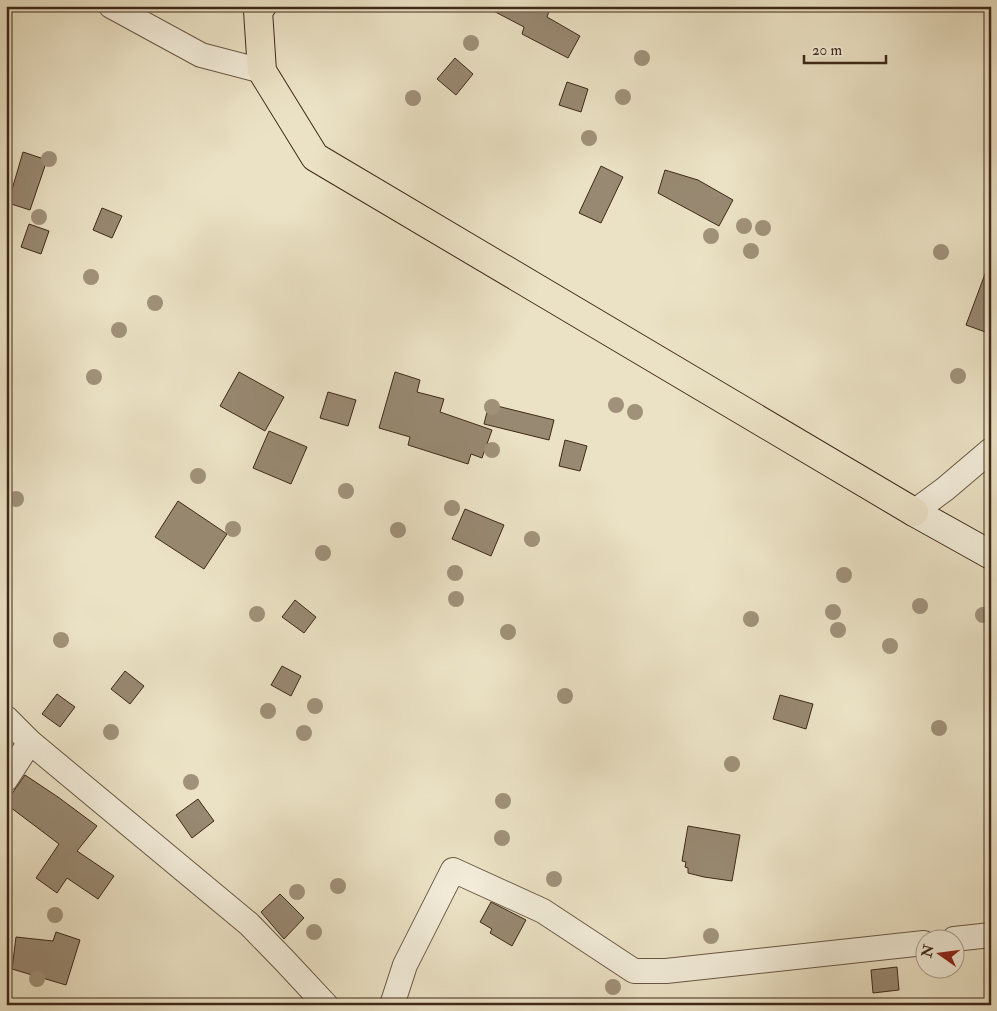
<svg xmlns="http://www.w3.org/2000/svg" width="997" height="1011" viewBox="0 0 997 1011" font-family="'IM FELL Double Pica',serif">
  <rect width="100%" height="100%" fill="#ebe2c5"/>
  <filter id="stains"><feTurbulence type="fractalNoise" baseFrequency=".004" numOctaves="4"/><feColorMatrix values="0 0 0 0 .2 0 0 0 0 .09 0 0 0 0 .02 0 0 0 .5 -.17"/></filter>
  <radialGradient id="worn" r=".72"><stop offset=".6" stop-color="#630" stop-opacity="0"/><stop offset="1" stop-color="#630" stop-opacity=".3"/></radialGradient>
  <path fill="#988972" stroke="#3e2919" d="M484,6H551L547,17L580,36L568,58L522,34L524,27Z
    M455,58L473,74L456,95L437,79Z
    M567,82L588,89L581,112L559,105Z
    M23,152L47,160L30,210L8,203Z
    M601,166L623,177L601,223L579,213Z
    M665,170L698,180L733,200L719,226L658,193Z
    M102,208L122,216L112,238L93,230Z
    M29,224L49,231L41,254L21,247Z
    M988,266H991V334L966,325Z
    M239,372L284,397L265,431L220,406Z
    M395,372L420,380L417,392L444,399L440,412L492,430L482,458L471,454L468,464L408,445L410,437L379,428Z
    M328,392L356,400L348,426L320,418Z
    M489,404L554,420L549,440L484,424Z
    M269,431L307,447L291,484L253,468Z
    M565,440L587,446L580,471L559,466Z
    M178,501L227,534L204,569L155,537Z
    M465,509L504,525L491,556L452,539Z
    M295,600L316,617L304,633L282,617Z
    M282,666L301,676L291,696L271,685Z
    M125,671L144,686L130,704L111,689Z
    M57,694L75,707L60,727L42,714Z
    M780,695L813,704L806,729L773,719Z
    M25,775L58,797L97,826L77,851L114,876L98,899L67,878L57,893L36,878L59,844L6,804V802Z
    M198,799L214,821L192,838L176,815Z
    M688,826L740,835L732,881L704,877L688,873V868L685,867L686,862L682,861Z
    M280,894L304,918L284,939L261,912Z
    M491,902L526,920L512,946L490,933L492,929L480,922Z
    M56,932L80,940L66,985L12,969L16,937L53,941Z
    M897,967L899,990L873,993L871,970Z"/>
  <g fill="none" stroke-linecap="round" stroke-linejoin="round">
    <g stroke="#695744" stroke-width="26">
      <path id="street" d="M111,6L201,55L262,71
        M914,512L945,489L991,450
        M6,718L30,742L249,924L284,960L326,1005
        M6,779L30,742
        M954,939L991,935
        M392,1005L405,965L453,870L543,911L634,971H666L924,943"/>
    </g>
    <g stroke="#3e2919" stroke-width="30">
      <path id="secondary" d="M914,512L991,555"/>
    </g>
    <g stroke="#3e2919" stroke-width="30">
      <path id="primary" d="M262,6L258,11L262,71L315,157L914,512"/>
    </g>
    <use href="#street" stroke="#f2ecd9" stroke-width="24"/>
    <use href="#secondary" stroke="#f2ecd9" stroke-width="28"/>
    <use href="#primary" stroke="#ebe2c5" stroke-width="28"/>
  </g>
  <g fill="#a0927a">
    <circle cx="471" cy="43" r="8"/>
    <circle cx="642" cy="58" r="8"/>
    <circle cx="623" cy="97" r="8"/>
    <circle cx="413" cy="98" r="8"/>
    <circle cx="589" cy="138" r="8"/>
    <circle cx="49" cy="159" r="8"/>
    <circle cx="39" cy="217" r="8"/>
    <circle cx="744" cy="226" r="8"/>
    <circle cx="763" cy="228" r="8"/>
    <circle cx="711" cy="236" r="8"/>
    <circle cx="751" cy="251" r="8"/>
    <circle cx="941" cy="252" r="8"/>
    <circle cx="91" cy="277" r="8"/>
    <circle cx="155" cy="303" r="8"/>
    <circle cx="119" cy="330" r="8"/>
    <circle cx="958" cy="376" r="8"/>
    <circle cx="94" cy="377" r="8"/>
    <circle cx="616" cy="405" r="8"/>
    <circle cx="492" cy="407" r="8"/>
    <circle cx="635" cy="412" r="8"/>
    <circle cx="492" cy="450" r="8"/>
    <circle cx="198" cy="476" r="8"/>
    <circle cx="346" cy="491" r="8"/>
    <circle cx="16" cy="499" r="8"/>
    <circle cx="452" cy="508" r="8"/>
    <circle cx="233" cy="529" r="8"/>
    <circle cx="398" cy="530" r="8"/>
    <circle cx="532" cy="539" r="8"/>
    <circle cx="323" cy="553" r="8"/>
    <circle cx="455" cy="573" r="8"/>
    <circle cx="844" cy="575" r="8"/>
    <circle cx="456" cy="599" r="8"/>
    <circle cx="920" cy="606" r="8"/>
    <circle cx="833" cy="612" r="8"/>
    <circle cx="257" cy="614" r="8"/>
    <circle cx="983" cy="615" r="8"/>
    <circle cx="751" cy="619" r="8"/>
    <circle cx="838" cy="630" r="8"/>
    <circle cx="508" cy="632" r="8"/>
    <circle cx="61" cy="640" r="8"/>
    <circle cx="890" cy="646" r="8"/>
    <circle cx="565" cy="696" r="8"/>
    <circle cx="315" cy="706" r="8"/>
    <circle cx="268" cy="711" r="8"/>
    <circle cx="939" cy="728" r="8"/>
    <circle cx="111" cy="732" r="8"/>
    <circle cx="304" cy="733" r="8"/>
    <circle cx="732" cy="764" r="8"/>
    <circle cx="191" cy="782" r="8"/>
    <circle cx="503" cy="801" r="8"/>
    <circle cx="502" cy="838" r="8"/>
    <circle cx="554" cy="879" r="8"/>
    <circle cx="338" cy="886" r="8"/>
    <circle cx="297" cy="892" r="8"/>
    <circle cx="55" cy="915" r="8"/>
    <circle cx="314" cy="932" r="8"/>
    <circle cx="711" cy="936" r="8"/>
    <circle cx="37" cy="979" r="8"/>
    <circle cx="613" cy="987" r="8"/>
  </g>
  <rect width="997" height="1011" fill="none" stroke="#ebe2c5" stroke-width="25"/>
  <rect x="8" y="8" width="982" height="996" fill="none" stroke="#3e2919" stroke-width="2.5"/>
  <rect x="12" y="12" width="972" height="986" fill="none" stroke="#3e2919"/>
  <g transform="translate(940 954) rotate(284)"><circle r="24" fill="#f2ecd9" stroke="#aa9e8c"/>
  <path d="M0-4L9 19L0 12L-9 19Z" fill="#8f2418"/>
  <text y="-8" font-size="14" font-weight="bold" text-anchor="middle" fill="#3e2919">N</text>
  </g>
  <path d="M804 55v8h82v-8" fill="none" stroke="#3e2919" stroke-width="2.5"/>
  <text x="812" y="55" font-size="15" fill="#3e2919" stroke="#f2ecd9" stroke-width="4" paint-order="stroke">20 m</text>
  <rect width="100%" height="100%" filter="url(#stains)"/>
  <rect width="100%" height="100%" fill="url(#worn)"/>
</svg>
